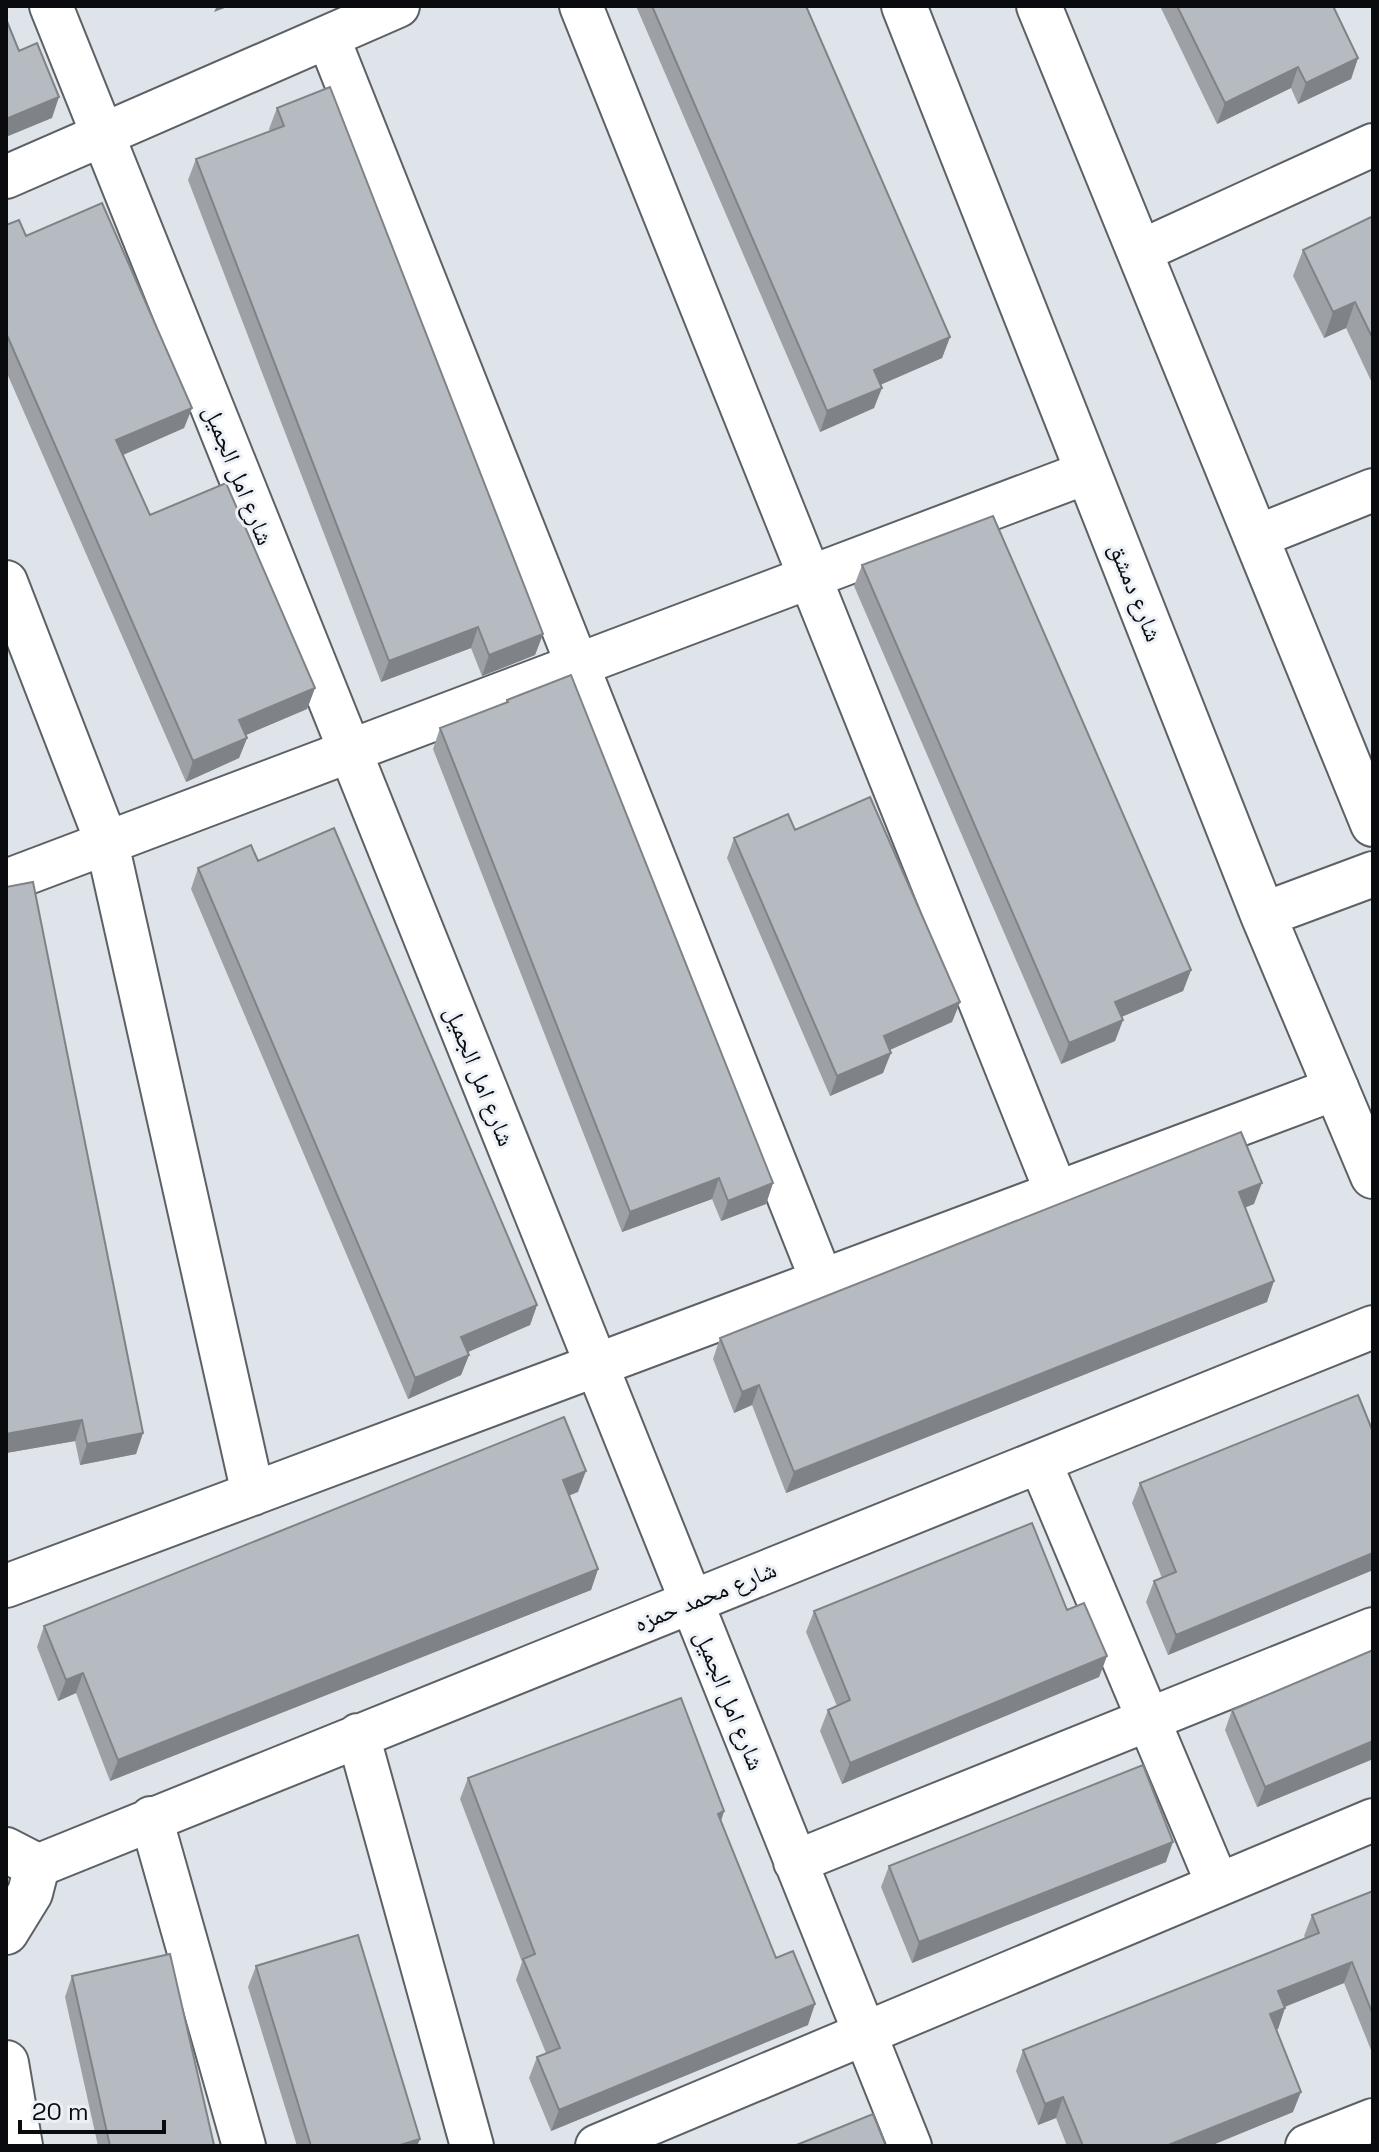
<svg xmlns="http://www.w3.org/2000/svg" width="1379" height="2152" viewBox="0 0 1379 2152" font-family="'Space Grotesk','Noto Naskh Arabic',sans-serif">
  <rect width="100%" height="100%" fill="#dfe3ea"/>
  <g fill="none" stroke-linecap="round" stroke-linejoin="round">
    <g stroke="#5c6166" stroke-width="46">
      <path id="minor" d="M51,6L910,2146
        M581,6L1057,1194
        M328,37L822,1281
        M6,177L398,6
        M1139,252L1373,145
        M1256,537L1373,490
        M6,582L107,843L253,1494
        M6,881L1088,472
        M1040,1462L1218,1885
        M6,1586L1337,1088
        M358,1735L472,2146
        M151,1818L244,2146
        M795,1862L1373,1629
        M37,1866L1373,1327
        M597,2146L1373,1820
        M1307,2146L1373,2120"/>
    </g>
    <g stroke="#5c6166" stroke-width="48">
      <path id="tertiary" d="M904,6L1263,915L1373,1176
        M1039,6L1373,824
        M1263,915L1373,874
        M6,1850L37,1866L30,1893L6,1932
        M6,2063L20,2146"/>
    </g>
    <use href="#minor" stroke="#fff" stroke-width="42"/>
    <use href="#tertiary" stroke="#fff" stroke-width="44"/>
  </g>
  <path fill="#9da1a6" d="M636,6H806L950,337L942,358L880,385L874,408L820,432Z
    M1160,6H1333L1358,58L1351,79L1298,104L1291,88L1217,124Z
    M277,108L543,634L535,655L482,676L471,648L381,682L188,180L196,159L270,131L269,129Z
    M1373,216V385L1346,328L1324,338L1293,276L1303,250Z
    M6,225L26,236L192,408L184,428L123,455L150,515L315,688L307,709L246,735L247,738L239,758L186,782L6,371Z
    M862,565L1191,970L1183,991L1121,1017L1123,1020L1115,1041L1061,1064L854,586Z
    M507,700L773,1183L766,1204L721,1221L712,1199L622,1232L433,749L440,728L505,703Z
    M795,830L960,1002L952,1022L890,1050L883,1073L830,1096L727,858L734,838Z
    M258,861L537,1305L530,1325L468,1352L469,1355L461,1375L408,1399L191,889L198,868Z
    M6,887L143,1433L136,1454L80,1465L75,1441L6,1453Z
    M1254,1204L1245,1207L1267,1302L786,1493L752,1405L734,1413L713,1359L720,1338Z
    M1373,1432V1570L1168,1655L1146,1602L1154,1581L1162,1578L1132,1503L1140,1483Z
    M578,1492L569,1495L598,1569L591,1590L110,1781L76,1693L58,1701L37,1647L44,1626Z
    M1067,1610L1107,1656L1099,1677L842,1784L820,1731L828,1710L837,1706L806,1632L814,1611Z
    M1373,1650V1759L1257,1807L1225,1730L1232,1710Z
    M468,1778L724,1811L721,1822L776,1958L808,2025L551,2131L529,2078L537,2057L546,2053L516,1980L522,1962L460,1799Z
    M1166,1862L912,1963L881,1887L889,1866Z
    M1373,1891V2055L1344,1983L1285,2007L1278,2029L1276,2030L1293,2112L1210,2146H1067L1056,2118L1038,2125L1016,2071L1023,2050L1305,1938L1304,1936L1312,1915Z
    M256,1966L420,2139L417,2146H297L248,1987Z
    M72,1976L214,2145V2146H98L65,1997Z"/>
  <path fill="#7f8387" d="M217,6H230L214,12Z
    M1358,58L1351,79L1298,104L1306,83Z
    M1298,67L1291,88L1217,124L1225,103Z
    M59,97L52,118L6,137V119Z
    M1355,302L1346,328L1324,338L1333,312Z
    M950,337L942,358L866,391L874,370Z
    M882,388L874,408L820,432L827,411Z
    M192,408L184,428L109,461L116,440Z
    M478,627L471,648L381,682L389,661Z
    M543,634L535,655L482,676L489,655Z
    M315,688L307,709L232,741L239,720Z
    M247,738L239,758L186,782L193,761Z
    M1191,970L1183,991L1107,1023L1115,1002Z
    M960,1002L952,1022L876,1056L884,1036Z
    M1123,1020L1115,1041L1061,1064L1069,1043Z
    M891,1053L883,1073L830,1096L837,1076Z
    M719,1178L712,1199L622,1232L630,1212Z
    M773,1183L766,1204L721,1221L728,1201Z
    M1262,1183L1254,1204L1232,1213L1239,1192Z
    M1274,1281L1267,1302L786,1493L794,1472Z
    M537,1305L530,1325L454,1358L461,1337Z
    M469,1355L461,1375L408,1399L415,1378Z
    M759,1385L752,1405L734,1413L742,1392Z
    M82,1420L75,1441L6,1453V1434Z
    M143,1433L136,1454L80,1465L87,1444Z
    M586,1471L578,1492L556,1501L563,1480Z
    M1373,1553V1570L1168,1655L1176,1635Z
    M598,1569L591,1590L110,1781L118,1760Z
    M1107,1656L1099,1677L842,1784L850,1763Z
    M83,1673L76,1693L58,1701L66,1680Z
    M1373,1741V1759L1257,1807L1265,1787Z
    M724,1811L717,1832L718,1814Z
    M1173,1842L1166,1862L912,1963L919,1942Z
    M1352,1962L1344,1983L1271,2012L1278,1991Z
    M815,2004L808,2025L551,2131L559,2110Z
    M1285,2008L1278,2029L1262,2035L1270,2014Z
    M1301,2092L1293,2112L1210,2146H1166Z
    M1063,2097L1056,2118L1038,2125L1045,2104Z
    M420,2139L417,2146H397Z"/>
  <path fill="#b6bbc1" stroke="#7f8387" stroke-width="2" d="M652,6H806L950,337L874,370L882,388L827,411Z
    M1177,6H1333L1358,58L1306,83L1298,67L1225,103Z
    M6,19L19,51L37,43L59,97L6,119Z
    M330,87L543,634L489,655L478,627L389,661L196,159L284,126L277,108Z
    M102,203L192,408L116,440L150,515L226,483L315,688L239,720L247,738L193,761L6,333V225L19,220L26,236Z
    M1373,216V339L1355,302L1333,312L1303,250Z
    M993,516L1191,970L1115,1002L1123,1020L1069,1043L862,565Z
    M571,675L773,1183L728,1201L719,1178L630,1212L440,728L508,702L507,700Z
    M870,797L960,1002L884,1036L891,1053L837,1076L734,838L788,814L795,830Z
    M334,828L537,1305L461,1337L469,1355L415,1378L198,868L251,845L258,861Z
    M33,882L143,1433L87,1444L82,1420L6,1434V887Z
    M1241,1132L1262,1183L1239,1192L1274,1281L794,1472L759,1385L742,1392L720,1338Z
    M1358,1395L1373,1432V1553L1176,1635L1154,1581L1176,1572L1140,1483Z
    M564,1417L586,1471L563,1480L598,1569L118,1760L83,1673L66,1680L44,1626Z
    M1032,1523L1067,1610L1084,1603L1107,1656L850,1763L828,1710L850,1700L814,1611Z
    M1373,1650V1741L1265,1787L1232,1710Z
    M681,1698L724,1811L718,1814L776,1958L793,1951L815,2004L559,2110L537,2057L560,2048L523,1959L535,1954L468,1778Z
    M1143,1765L1173,1842L919,1942L889,1866Z
    M1373,1891V2015L1352,1962L1278,1991L1285,2008L1270,2014L1301,2092L1166,2146H1083L1063,2097L1045,2104L1023,2050L1319,1933L1312,1915Z
    M358,1935L420,2139L397,2146H311L256,1966Z
    M170,1954L214,2145L110,2146L72,1976Z
    M873,2114L886,2146H794Z"/>
  <g text-anchor="middle" dominant-baseline="central" stroke-width="6" stroke-linejoin="round" paint-order="stroke">
    <g font-size="24" fill="#0a0b0e" stroke="#ecf1f7">
      <text transform="translate(239 475) rotate(68)">شارع امل الجميل</text>
      <text transform="translate(1136 592) rotate(68)">شارع دمشق</text>
      <text transform="translate(480 1076) rotate(68)">شارع امل الجميل</text>
      <text transform="translate(705 1596) rotate(-22)">شارع محمد حمزه</text>
      <text transform="translate(730 1700) rotate(68)">شارع امل الجميل</text>
    </g>
  </g>
  <rect width="1379" height="2152" fill="none" stroke="#0a0b0e" stroke-width="16"/>
  <path d="M20 2120v12h144v-12" fill="none" stroke="#0a0b0e" stroke-width="4"/>
  <text x="32" y="2120" font-size="24" fill="#0a0b0e" stroke="#ecf1f7" stroke-width="6" paint-order="stroke">20 m</text>
</svg>
